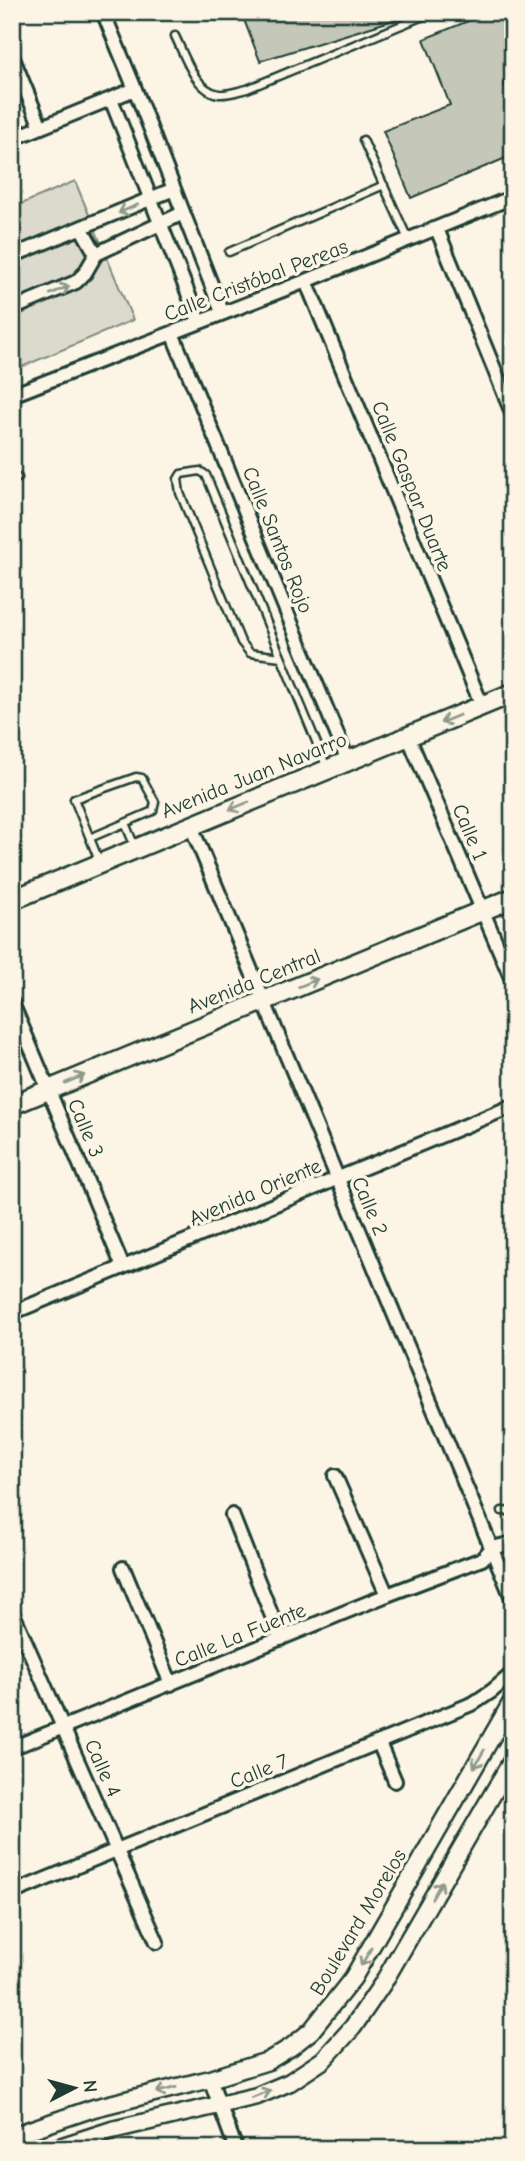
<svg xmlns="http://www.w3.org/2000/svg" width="525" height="2161" viewBox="0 0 525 2161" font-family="'Comic Neue',sans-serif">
  <rect width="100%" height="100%" fill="#fcf5e5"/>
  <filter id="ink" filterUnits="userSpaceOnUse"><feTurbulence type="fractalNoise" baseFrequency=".0143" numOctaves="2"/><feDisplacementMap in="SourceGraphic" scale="14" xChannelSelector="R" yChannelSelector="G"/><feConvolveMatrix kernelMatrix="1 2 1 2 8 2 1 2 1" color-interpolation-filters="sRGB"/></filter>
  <g filter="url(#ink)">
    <path fill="#dcdacc" stroke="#7e8c80" stroke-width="2" d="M75,181L133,320L12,371V208Z"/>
    <path fill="#c5c7b9" stroke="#1f3d34" stroke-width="2" d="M241,12H409L410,15L260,61Z
      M490,12H513V78L503,81L513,106V155L411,198L383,131L450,105L424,39Z"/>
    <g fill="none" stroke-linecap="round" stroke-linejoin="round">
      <g stroke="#1f3d34" stroke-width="11">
        <path id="service" d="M175,36C184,54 195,91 219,94C228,95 238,91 247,89L433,12
          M363,140L408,239
          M229,252L384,185
          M12,480L18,478
          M281,657L250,653L241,642L180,493L178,479L181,474L200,471L206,475L327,768
          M125,823L135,847
          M90,838L153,811L155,802L142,778L136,777L74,799L100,863
          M502,1511L513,1512"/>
      </g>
      <g stroke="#1f3d34" stroke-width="18">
        <path id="minor" d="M103,12L135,89L222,312
          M12,56L41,127
          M111,99L199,321
          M12,139L135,89
          M82,229L96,254
          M437,229L513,415
          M12,256L174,189
          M306,281L482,706
          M12,309L76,282L85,273L96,254L183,213
          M172,333L348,761
          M12,395L306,281L513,197
          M408,736L513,982
          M191,826L513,1600
          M12,1003L123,1267
          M12,1313L513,1106
          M335,1476L387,1595
          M232,1515L281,1639
          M123,1568L171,1684
          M12,1611L157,1942
          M379,1743L395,1781
          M12,1748L387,1595L482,1559L492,1548L513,1543
          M12,1893L474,1703L492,1691L513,1673
          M210,2079L236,2149"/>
      </g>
      <g stroke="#1f3d34" stroke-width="21">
        <path id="tertiary" d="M12,2136L94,2108L210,2079L268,2061L291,2047L311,2031L353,1978L513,1700
          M53,2149L112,2130L257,2096L290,2082L323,2060L353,2027L383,1983L513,1759"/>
      </g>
      <g stroke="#1f3d34" stroke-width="23">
        <path id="secondary" d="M12,900L513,693
          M12,1105L513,898"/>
      </g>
      <use href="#service" stroke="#fcf5e5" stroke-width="6"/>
      <use href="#minor" stroke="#fcf5e5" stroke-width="12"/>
      <use href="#tertiary" stroke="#fcf5e5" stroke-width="16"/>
      <use href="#secondary" stroke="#fcf5e5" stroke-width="18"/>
    </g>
    <defs><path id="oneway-shaft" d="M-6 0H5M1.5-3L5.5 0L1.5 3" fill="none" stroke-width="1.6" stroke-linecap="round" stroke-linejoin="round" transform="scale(1.75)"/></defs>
    <g stroke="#8e998c">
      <use href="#oneway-shaft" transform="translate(128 209) rotate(156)"/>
      <use href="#oneway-shaft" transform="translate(60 290) rotate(-23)"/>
      <use href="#oneway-shaft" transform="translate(450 719) rotate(158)"/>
      <use href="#oneway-shaft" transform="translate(239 806) rotate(158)"/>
      <use href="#oneway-shaft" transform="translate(308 983) rotate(-22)"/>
      <use href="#oneway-shaft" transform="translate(75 1079) rotate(-22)"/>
      <use href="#oneway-shaft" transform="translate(479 1759) rotate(120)"/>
      <use href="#oneway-shaft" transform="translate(437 1890) rotate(-60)"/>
      <use href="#oneway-shaft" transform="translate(366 1957) rotate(120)"/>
      <use href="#oneway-shaft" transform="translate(166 2090) rotate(166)"/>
      <use href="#oneway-shaft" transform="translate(261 2094) rotate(-20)"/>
    </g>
  </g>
  <g text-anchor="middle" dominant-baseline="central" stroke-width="7" stroke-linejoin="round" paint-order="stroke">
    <g font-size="21" fill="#1f3d34" stroke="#fcf5e5">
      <text transform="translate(256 280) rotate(-21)">Calle Cristóbal Pereas</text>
      <text transform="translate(412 486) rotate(68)">Calle Gaspar Duarte</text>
      <text transform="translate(278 540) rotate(68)">Calle Santos Rojo</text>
      <text transform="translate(254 775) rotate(-22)">Avenida Juan Navarro</text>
      <text transform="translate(470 832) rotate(67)">Calle 1</text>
      <text transform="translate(254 981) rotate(-22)">Avenida Central</text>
      <text transform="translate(86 1128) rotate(67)">Calle 3</text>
      <text transform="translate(255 1192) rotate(-23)">Avenida Oriente</text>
      <text transform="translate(370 1206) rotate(67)">Calle 2</text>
      <text transform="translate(240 1635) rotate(-22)">Calle La Fuente</text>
      <text transform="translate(103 1768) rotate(66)">Calle 4</text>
      <text transform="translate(259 1771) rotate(-22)">Calle 7</text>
      <text transform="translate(358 1922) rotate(-59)">Boulevard Morelos</text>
    </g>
  </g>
  <rect width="525" height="2161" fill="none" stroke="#fcf5e5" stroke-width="42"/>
  <rect x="21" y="21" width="483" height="2119" fill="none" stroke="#1f3d34" stroke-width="2.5" filter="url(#ink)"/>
  <g transform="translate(74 2088) rotate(84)" stroke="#fcf5e5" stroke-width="5" paint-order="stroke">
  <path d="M0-5L12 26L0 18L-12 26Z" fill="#1f3d34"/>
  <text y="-10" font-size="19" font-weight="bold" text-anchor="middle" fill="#1f3d34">N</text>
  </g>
</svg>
